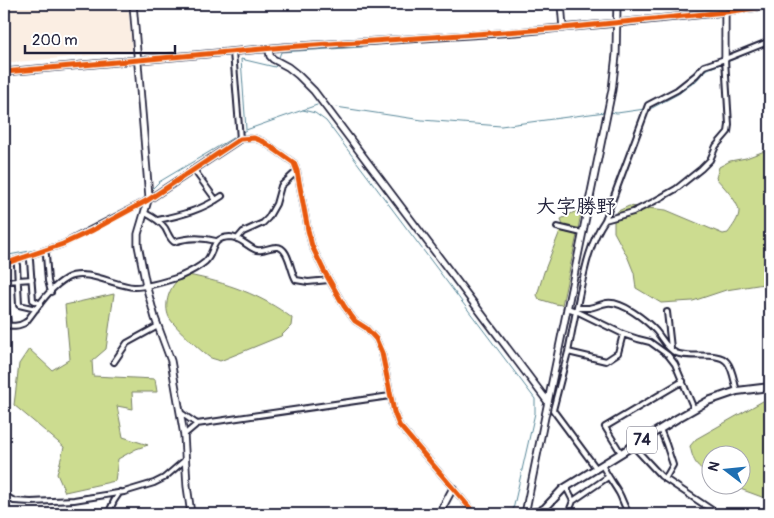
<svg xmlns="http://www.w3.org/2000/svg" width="774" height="518" viewBox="0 0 774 518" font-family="Pangolin,'Klee One',sans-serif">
  <rect width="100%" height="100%" fill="#fff"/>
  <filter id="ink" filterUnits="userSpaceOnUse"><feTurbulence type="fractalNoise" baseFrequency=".02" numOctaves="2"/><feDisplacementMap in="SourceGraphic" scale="10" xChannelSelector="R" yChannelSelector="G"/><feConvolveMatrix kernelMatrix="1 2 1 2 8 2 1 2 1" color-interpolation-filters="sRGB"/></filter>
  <g filter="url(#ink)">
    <path fill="#fbeee3" d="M4,4H128L132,52L4,63Z"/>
    <path fill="#ccdc90" stroke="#777f66" d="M770,149V286L764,284L726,290L693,301L661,303L636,288L634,273L628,258L614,232V221L618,211L629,206L666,210L723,234L728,233C732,227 739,219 739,211C738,201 722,185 716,178L719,167L730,161L746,158Z
      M582,208L578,229L563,226L561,219Z
      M560,231L577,235L562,305L555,304L539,299L537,295L544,272Z
      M188,275C225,282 262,295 292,318L291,326L281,336L220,361C216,359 212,359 209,357C200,350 176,328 170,319C163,308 168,289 178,280C180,278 185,277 188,275Z
      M114,294L106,349L92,361L93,376L155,379L157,392H132L133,409L117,406L123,437L148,445L136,449L118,459L115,481L65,492L57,474L64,447L14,405L19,364L29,349L52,370L70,359L65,305Z
      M770,397V500L732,486H742V456H712L711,476C696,465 694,464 690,446L696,439Z"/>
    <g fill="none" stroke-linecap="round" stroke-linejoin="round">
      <path stroke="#588799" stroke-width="1" d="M278,60L281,52L362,47
        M727,62L770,44
        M336,107L422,120L501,126L605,112
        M649,109L652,108L678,94L696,81L702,74L708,69L723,63
        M303,110L315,113L326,121L535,399V413L512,514
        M609,112L617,113L645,109
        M246,129L241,59L275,67L277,64
        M150,191L159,182L246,130L317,105
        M135,205L146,196
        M80,238L109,222
        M4,256L45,248"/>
      <g stroke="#22223b" stroke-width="8">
        <path id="street" d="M725,12L770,6
          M233,52L240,139L254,138L264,142L294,163L297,171L308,230L312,246L323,269L344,306L355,321L366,328L376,339L382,353L394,412L399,425L475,514
          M194,170L216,200
          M145,213C153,217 160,221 165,228C168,233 169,238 174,242C189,237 201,237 216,241
          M158,220C182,215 202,210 222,196
          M605,220L633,212L653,202L676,189L701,169L710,160L716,146L728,132L729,125L725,59
          M557,227L582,233
          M237,239L243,232L263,223L268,218L276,204L281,186L297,171
          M46,255L48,281L51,292
          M30,260L33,300L40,304
          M4,264L63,244L148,200
          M17,265L19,305L36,309
          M567,308L576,311C583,280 587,246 605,220L648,105L677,90L696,75L704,66L725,59L770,41
          M577,308C581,308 585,308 589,308C595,307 601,304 607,303C622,301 646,320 656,331C662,338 667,349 676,353C691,359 719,351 727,362C733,369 734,382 737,391
          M667,312L671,348
          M4,325C11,326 19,327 26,322C38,307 49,288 67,278C86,268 115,286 134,287C146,287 167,281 179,277C188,273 198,268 205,262C216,252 209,238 230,237C239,237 246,245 254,249C261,253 268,247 276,247C289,246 290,271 296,280L308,282L329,280
          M8,325L4,281L32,279
          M568,352L606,361L618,353L623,334
          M114,362L127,343L158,326
          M181,413L197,424
          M660,429L666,444L673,465L665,479
          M184,435L197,424L390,396
          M633,446L661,476L718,514
          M621,453L605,427L683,381
          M602,465C607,475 613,483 619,493C623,500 624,508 630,514
          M596,468L553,410L568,352L576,311L623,334L638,339L650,342L668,355L675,364L694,409
          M566,487L573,501L568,514
          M4,495L14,501L31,502L74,500L124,492L154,483L164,478L185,460
          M573,501L608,477
          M108,514L114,501L120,492"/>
      </g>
      <g stroke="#22223b" stroke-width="9">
        <path id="secondary" d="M133,4L149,197L138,234V245L146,285L155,318L171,361L184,435L187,486L191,514
          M561,4L563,28
          M269,49L270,56L273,59L288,67L298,75L314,91L548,402
          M725,59V4
          M4,72L285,47L516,32L617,23L725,12
          M148,200L240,139
          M439,514L453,488
          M525,514L612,90L616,55L617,4"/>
      </g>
      <g stroke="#22223b" stroke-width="10">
        <path id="primary" d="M525,514L538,512L545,508L563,489L678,418L708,401L737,391L770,387"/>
      </g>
      <use href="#street" stroke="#fff" stroke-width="4"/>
      <use href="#secondary" stroke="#fff" stroke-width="5.5"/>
      <use href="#primary" stroke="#fff" stroke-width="6"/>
      <g stroke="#fff" stroke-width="8">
        <path id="cycleway" d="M4,72L285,47L563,28L725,12L770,6
          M4,264L63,244L91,231L148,200L240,139L254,138L264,142L294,163L297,171L308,230L312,246L323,269L344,306L355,321L366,328L376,339L382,353L394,412L399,425L475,514"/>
      </g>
      <use href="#cycleway" stroke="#e8590c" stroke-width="5"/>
    </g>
  </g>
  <g text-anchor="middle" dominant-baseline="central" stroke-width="4" stroke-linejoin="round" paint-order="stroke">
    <rect fill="#fff" stroke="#646476" stroke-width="1" x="627" y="426.5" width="30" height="27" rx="4"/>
    <g font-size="16" font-weight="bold" fill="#22223b">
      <text x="642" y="440">74</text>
    </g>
    <g font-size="20" font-weight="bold" fill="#22223b" stroke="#fff">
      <text x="576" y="206">大字勝野</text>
    </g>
  </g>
  <rect width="774" height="518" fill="none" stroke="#fff" stroke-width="20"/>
  <rect x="10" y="10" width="754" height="498" fill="none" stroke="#22223b" stroke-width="2" filter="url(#ink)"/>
  <g transform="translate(726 470) rotate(286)"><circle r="24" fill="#ffffff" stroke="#a7a7b1"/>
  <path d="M0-4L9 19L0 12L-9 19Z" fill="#1f6fb2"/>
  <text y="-8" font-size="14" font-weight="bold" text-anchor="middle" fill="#22223b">N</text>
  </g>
  <path d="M25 45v8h150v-8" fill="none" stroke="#22223b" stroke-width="2.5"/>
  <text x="32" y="45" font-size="15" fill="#22223b" stroke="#ffffff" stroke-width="4" paint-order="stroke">200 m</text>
</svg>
